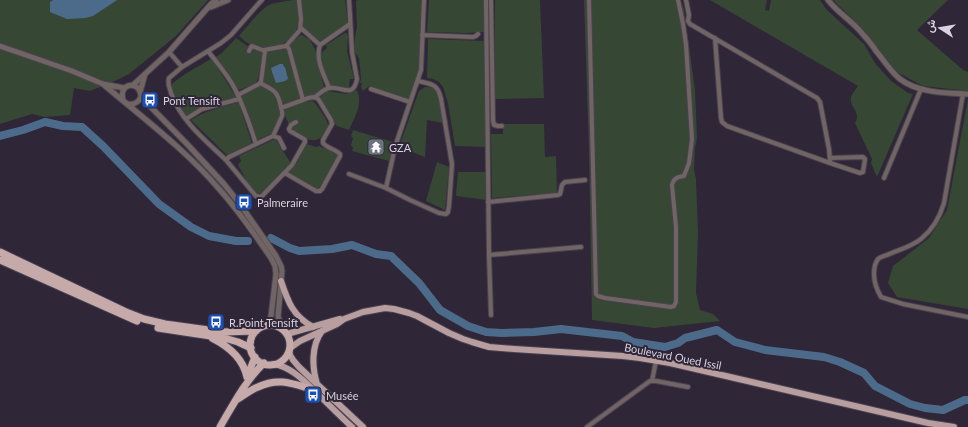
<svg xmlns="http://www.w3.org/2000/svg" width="968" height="427" viewBox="0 0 968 427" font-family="Lato,Vazirmatn,sans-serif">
  <rect width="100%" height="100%" fill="#2f2638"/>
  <path fill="#364834" d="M0,0H208L176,36L129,74L119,79L90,91L74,88L70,115L45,117L32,114L0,124Z
    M293,0H297C298,8 300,20 297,28C290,47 263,53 246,42C244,41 242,38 239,36C247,27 261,8 271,4C278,2 286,1 293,0Z
    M300,0H345L348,23L338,30L319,42L313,39L303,28Z
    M358,0H422L419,70L409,99L369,86L363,91L361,87L362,83H360L361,78L359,58L354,51L355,37L357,27L356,1Z
    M429,0H485V32L466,33L427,32Z
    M495,0H540L544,98L495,99Z
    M584,0H681L684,10L695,90L697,138L695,148L694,170L696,179L698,233L696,293L700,310L713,314L720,321L654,328L592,320L589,152Z
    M710,0H767L765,10L769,11L771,0H820L827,10L864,44L875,63L891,81L908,93L913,94L877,177L871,163L872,159L855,123C862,112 849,108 851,97C852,94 856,89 858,86Z
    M833,0H948L917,30L963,70L968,72V91L923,86L895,71L859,25Z
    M345,33H347L348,36L347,51L354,79H350L349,87L352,88L347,91L329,88L320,57L321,53L327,48L326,45Z
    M302,35L310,40L315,49L324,88L316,96L305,98L290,52V45L299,36Z
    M236,38L250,48L263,51L258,78L256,83L239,90L214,58L222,53Z
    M428,39L486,41V147L455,146L448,103L443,87L439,82L433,79L427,78Z
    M286,49L301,100L283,106L282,105L277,92L261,84L265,52Z
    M211,59L219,70L236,97V99L196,110L186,116L177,102L171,85C183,74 197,67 211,59Z
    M259,86L268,90L274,94L280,112L278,122L272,133L257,140L240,96V93Z
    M425,87C428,87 432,87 435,89C441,93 442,115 443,123L427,120L425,157L399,147L419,91Z
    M357,90C363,104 355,117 349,130L337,126L332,121L318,99L327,91L346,94Z
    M968,99V309L897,297L888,283L893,266L929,238L947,210Z
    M312,101L315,103C319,109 327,118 328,125C329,129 327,131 325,133C314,148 301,136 289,128C290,121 282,116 285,108L300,103Z
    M237,103L239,104L252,143L227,155L191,120C205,111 221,107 237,103Z
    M503,124H544L545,157L556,156L557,193L492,198L491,134H503Z
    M353,130L393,142L389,161L352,151L353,148L351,145L353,138L351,136Z
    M273,140H276L292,165L258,195L247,182L238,165L241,161L239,156Z
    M306,144L316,147L319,146L338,154L330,172L319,188H315L288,173L297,163Z
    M437,162L449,167L445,210L426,201Z
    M458,172H486L487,200L456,196Z"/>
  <path fill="#4c6b8b" d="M53,0H117L93,16L85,18L67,19L50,12V2Z
    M280,64H283L284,67H285L288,79L285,81L276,83L272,72L271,68Z"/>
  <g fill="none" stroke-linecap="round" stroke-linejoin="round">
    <path stroke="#4c6b8b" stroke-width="8" d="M0,136L23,130L45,122L63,126L82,127L103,146L159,204L191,227L209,236L236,241H248
      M271,238L290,248L299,251L332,249L352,245L376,254L391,256L419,283L440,310L468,326L486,332L502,333L534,332L561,329L622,336L633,342L665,347L678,343L685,338L717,330L735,342L765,350L824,357L840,362L864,373L875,386L910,404L925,408L943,410L965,400H968"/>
    <g stroke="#4a4253" stroke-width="6">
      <path id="minor" d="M262,0L260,2L231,35L221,43L182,67L169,78C167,84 170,88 171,93C181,121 205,140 226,160L229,157L273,136L279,138L284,148
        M486,0L489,255L491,315
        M491,0L493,120L494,125L498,126H502
        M589,0L596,294L598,296L605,298L671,307L674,306L676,302V227L672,185C674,178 677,177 684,176L689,163L692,139L686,45L683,24L678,0
        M686,0L689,15L688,21L690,24L817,98L820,102L829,149L830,160
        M301,28L320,45
        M422,35L473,37L476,36L478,34
        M715,38L721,118L722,122L727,126L830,163L860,173L863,172L865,159L863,157L830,158
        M286,46L300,30L301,19L299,0
        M264,50L286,46H287L289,49L303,100L281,108
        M208,51C217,63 228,75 235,89C244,107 250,125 256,144
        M169,52L182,67
        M260,83C271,89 277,90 280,103C281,108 283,112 282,116L273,136
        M329,88C324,74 315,60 320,45L350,24
        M371,89L410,102
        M963,94L944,203C940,217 932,230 921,239C911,247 898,250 887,255C884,256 880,257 878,259C875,263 874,269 874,274C874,282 877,290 881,297L903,304L968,317
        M238,95L259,84L261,82L265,51L252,46L251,47L249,51
        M315,97C319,94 324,89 329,88C341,85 353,100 357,79L352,52L350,15L349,0
        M186,119L202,109L239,99
        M226,160L256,196L261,197L292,165L305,142V140L304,139L290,131L289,129L291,125L296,122
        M285,173L316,191H320L322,189L340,156V154C335,149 327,148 323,143V140L332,124L331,120L319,100C315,95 308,98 303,100
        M349,174L386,188L410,200L439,213L446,214L448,212L449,206L452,164L441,99C438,84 432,84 418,81
        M884,178L921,89
        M386,188L395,147L421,70L424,0
        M488,202L558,195L560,194L562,185L565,182L585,180
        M489,255L581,247
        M652,381L656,361
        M587,427L650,381H656L688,387"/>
    </g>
    <g stroke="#4a4253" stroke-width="7">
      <path id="tertiary" d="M828,0C837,12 851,20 861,32C866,38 872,44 876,51C884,60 890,71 900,79C918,93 946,93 968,94
        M211,7L228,0
        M0,46L72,71L103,84L124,88
        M103,84C143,118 186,150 220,190C239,211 255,235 271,258L275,266L276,274L271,316L269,322L264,326
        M133,85L169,52L211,4L216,0
        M140,92L145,74
        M123,100C118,82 141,80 141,97L187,144L224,184L240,204L276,256L281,266L282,271L278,317L285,331
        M128,104C134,105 138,103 141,97"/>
    </g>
    <g stroke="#4a4253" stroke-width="8">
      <path id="primary" d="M281,281C288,302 293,316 313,327
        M287,334L340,319
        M290,348L300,341L337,324L344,319L363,312L385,308L394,309L409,313L417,316L449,333L463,339L472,342L489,347L514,349L623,356L640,358L670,363L928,423L954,427
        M289,350L290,355L293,360L299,367L318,385L363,427
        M274,364C292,367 305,382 318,394C329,405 340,416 352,427
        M317,384C312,367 311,346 322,331"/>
    </g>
    <g stroke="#4a4253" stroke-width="9">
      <path id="trunk" d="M0,252L126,312L144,319L165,324L223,332L256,331
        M0,260L137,321
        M250 345a20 20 0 1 1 40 0a20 20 0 1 1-40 0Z
        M158,328L224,338L238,342L251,348
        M212,338C228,346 243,358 247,377
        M247,377L255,357
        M236,400C243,396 250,390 258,387C279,377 293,384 314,390
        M220,427C233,405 245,381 264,363"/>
    </g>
    <use href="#minor" stroke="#716564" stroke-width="4"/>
    <use href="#tertiary" stroke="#716564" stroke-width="5"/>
    <use href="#primary" stroke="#b89e9e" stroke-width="6"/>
    <use href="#trunk" stroke="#c6aaaa" stroke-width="7"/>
  </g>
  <defs>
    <g id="bus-square" transform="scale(0.9)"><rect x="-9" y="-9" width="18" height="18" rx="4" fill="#1a4fb4" stroke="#2f2638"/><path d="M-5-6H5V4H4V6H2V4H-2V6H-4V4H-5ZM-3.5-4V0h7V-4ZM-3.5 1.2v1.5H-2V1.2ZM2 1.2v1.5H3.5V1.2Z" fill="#fff"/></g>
    <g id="temple-square" transform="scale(0.9)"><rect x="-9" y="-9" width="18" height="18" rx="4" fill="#6b7280" stroke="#2f2638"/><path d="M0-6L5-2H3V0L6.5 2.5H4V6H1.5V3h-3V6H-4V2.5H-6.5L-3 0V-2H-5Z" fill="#fff"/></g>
  </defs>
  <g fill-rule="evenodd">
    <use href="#bus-square" x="150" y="100"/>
    <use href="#temple-square" x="376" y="147"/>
    <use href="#bus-square" x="244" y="202"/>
    <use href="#bus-square" x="216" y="322"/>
    <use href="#bus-square" x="313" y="395"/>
  </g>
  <g text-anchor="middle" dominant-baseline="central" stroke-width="4" stroke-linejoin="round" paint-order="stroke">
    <g font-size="11" fill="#d9d3e0" stroke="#2f2638" text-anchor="start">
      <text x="163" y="100">Pont Tensift</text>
      <text x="389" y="147">GZA</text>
      <text x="257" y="202">Palmeraire</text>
      <text x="229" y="322">R.Point Tensift</text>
      <text x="326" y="395">Musée</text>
    </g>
    <g font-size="11" fill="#d9d3e0" stroke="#2f2638">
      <text transform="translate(673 356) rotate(11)">Boulevard Oued Issil</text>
    </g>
  </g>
  <g transform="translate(940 28) rotate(282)" stroke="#2f2638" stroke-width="3" paint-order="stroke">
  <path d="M0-3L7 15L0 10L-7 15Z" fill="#d9d3e0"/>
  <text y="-6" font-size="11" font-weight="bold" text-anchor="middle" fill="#d9d3e0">ش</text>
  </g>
</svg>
